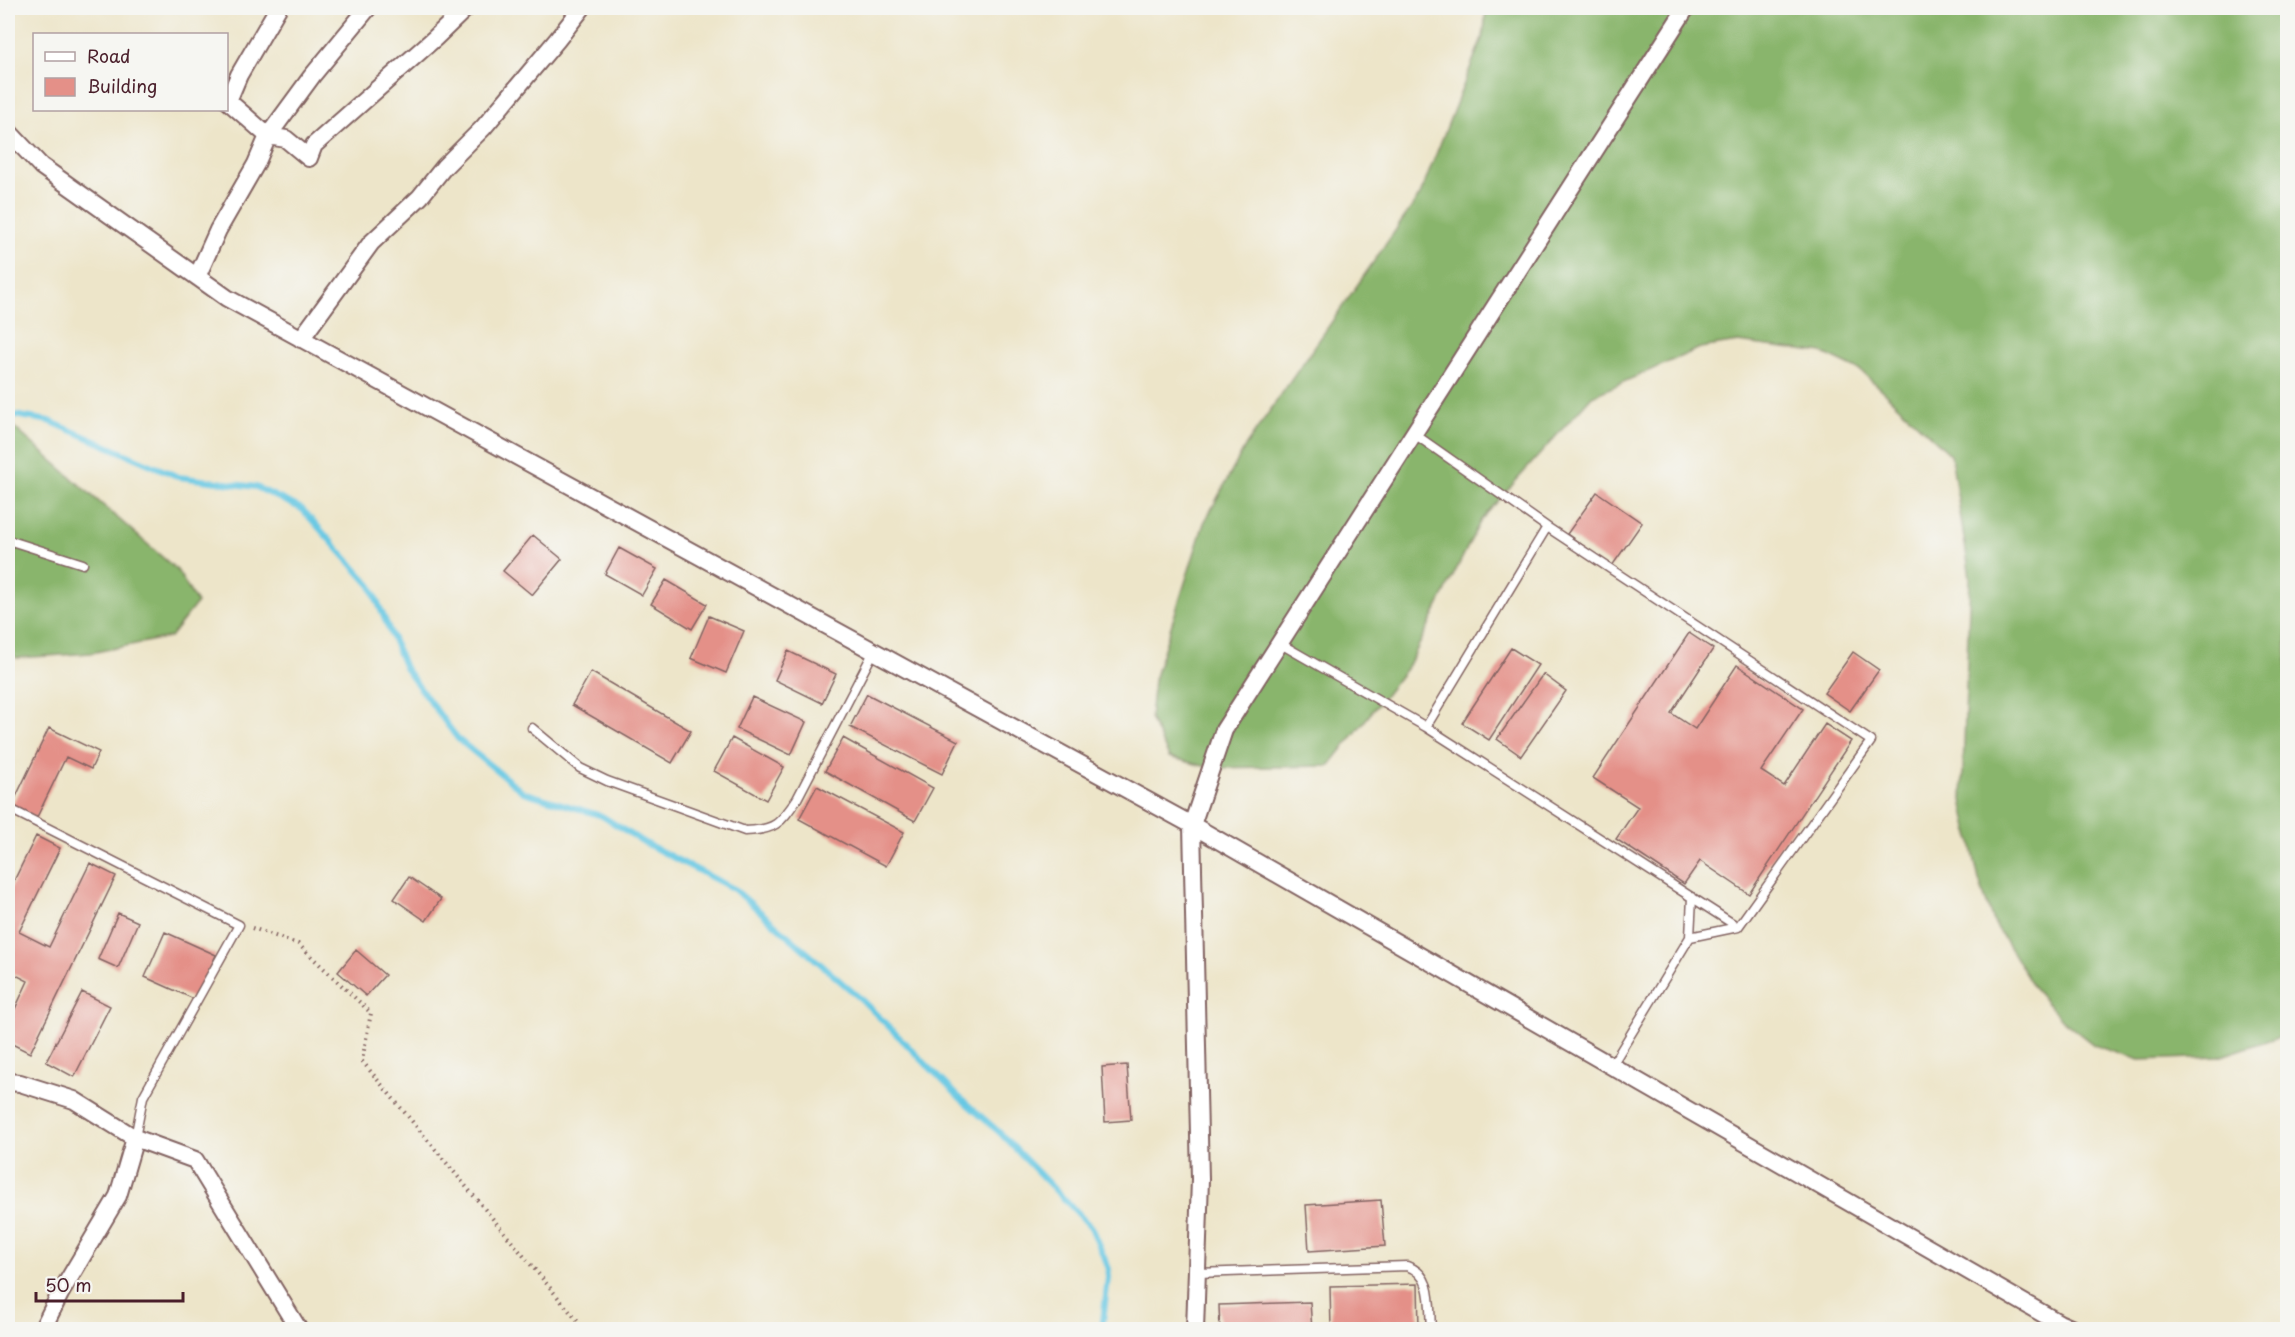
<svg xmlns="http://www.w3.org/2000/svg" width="2295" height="1337" viewBox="0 0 2295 1337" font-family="'Playpen Sans',sans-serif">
  <rect width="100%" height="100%" fill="#f6f6f2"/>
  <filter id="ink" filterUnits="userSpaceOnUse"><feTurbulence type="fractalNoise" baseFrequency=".0167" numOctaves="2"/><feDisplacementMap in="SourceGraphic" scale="12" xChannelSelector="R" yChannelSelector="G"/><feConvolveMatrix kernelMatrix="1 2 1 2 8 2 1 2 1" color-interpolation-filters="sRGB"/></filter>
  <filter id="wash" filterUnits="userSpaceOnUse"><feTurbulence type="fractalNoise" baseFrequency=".008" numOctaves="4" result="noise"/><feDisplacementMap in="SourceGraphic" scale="24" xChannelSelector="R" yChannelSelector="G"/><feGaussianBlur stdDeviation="1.35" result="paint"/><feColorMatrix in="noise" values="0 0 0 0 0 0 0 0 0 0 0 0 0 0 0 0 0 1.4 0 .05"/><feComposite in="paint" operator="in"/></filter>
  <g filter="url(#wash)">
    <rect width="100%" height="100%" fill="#ede5c9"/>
    <path fill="#89b56c" stroke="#6a6a4c" stroke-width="1.5" d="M1486,8H2287V1034L2219,1057L2139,1060L2094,1045L2062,1020L2035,990L1992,919L1979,880L1962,800L1970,577L1951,455L1861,371L1823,353L1738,342L1700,348L1592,396L1481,520L1409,665L1329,766L1211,768L1169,757L1150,718L1154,680L1204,523L1246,445L1420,195L1484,33Z
      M8,422L177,570L197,603L170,637L91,653L18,658L8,656Z"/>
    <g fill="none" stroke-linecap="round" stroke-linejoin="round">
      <path stroke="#65c7e3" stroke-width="6" d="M8,414L49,421L179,477L256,487L302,509L371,586L405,668L458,739L523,792L602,816L645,843L734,889L861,999L959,1097L999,1132L1091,1227L1109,1269L1102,1330"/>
    </g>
    <g id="blocks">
      <path fill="#e49088" d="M1597,492L1642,523L1612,566L1567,534Z
        M533,535L562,559L532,595L503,571Z
        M619,548L657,569L642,595L605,574Z
        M666,580L707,604L692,629L651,604Z
        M709,616L744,631L726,673L691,658Z
        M1689,633L1713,649L1671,713L1695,729L1737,665L1803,709L1761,771L1784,786L1825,724L1851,741L1749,894L1700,861L1684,884L1616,839L1638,807L1593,778Z
        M1511,648L1538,665L1489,740L1462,723Z
        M788,651L836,674L822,703L775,680Z
        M1853,652L1879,670L1850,711L1824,693Z
        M591,672L691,731L672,763L572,705Z
        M1543,674L1566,691L1521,756L1497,739Z
        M867,694L958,741L942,774L850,727Z
        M752,697L806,722L791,755L737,729Z
        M49,728L99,752L91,769L66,757L36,819L11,807Z
        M732,738L784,767L766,800L714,771Z
        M843,738L933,788L915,821L825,771Z
        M817,786L904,832L886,866L799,819Z
        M36,836L60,848L19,932L49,947L90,863L116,876L30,1053L8,1042V1024L28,981L8,971V893Z
        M409,877L441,899L426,921L394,899Z
        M118,913L138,922L118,968L98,959Z
        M165,932L216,955L196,1000L145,977Z
        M356,950L385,975L366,996L338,972Z
        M82,992L110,1006L74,1077L46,1062Z
        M1127,1065L1131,1120L1105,1122L1102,1067Z
        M1381,1200L1385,1246L1309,1251L1306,1205Z
        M1418,1284L1419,1330H1331L1330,1286Z
        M1310,1302L1312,1330H1220L1219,1305Z"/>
    </g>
  </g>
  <g filter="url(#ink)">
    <use href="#blocks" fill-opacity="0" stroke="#836462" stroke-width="1.5"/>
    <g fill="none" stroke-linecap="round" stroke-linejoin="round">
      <g stroke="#836462" stroke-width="11">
        <path id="lane" d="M1413,433L1547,527
          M8,540L83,564
          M1279,643L1426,727
          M532,728L580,768L607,781L745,831C775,830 780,824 797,799L874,651
          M8,808L239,925L143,1097L135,1138
          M1690,937L1692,897
          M1612,1065L1690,937L1738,927L1871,741L1547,527L1426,727L1738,927
          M1197,1273L1407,1266C1434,1275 1429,1305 1431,1330"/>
      </g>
      <g stroke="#836462" stroke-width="20">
        <path id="street" d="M278,8L239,75L228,101L268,136L312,76L368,8
          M8,131L41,166L227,298L1192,825L2059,1323L2075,1330
          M197,277L218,230L256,164L268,136L286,139L309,158L314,145L435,38L466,8
          M301,339L371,243L420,197L444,167L483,128L557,40L582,8
          M8,1082L20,1083L74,1100L135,1138L195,1160L299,1330
          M42,1330L60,1294L118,1196L135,1138
          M1195,1330L1200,1179L1192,825L1224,730L1686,8"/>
      </g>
      <path stroke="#836462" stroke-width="4" stroke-dasharray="1.5 4.5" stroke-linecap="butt" d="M252,928L298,944L371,1013L362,1061L585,1330"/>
      <use href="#lane" stroke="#fff" stroke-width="8"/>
      <use href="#street" stroke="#fff" stroke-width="16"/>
    </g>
  </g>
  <rect width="2295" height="1337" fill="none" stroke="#f6f6f2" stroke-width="30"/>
  <rect x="33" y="33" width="195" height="78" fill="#f6f6f2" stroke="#b1a0a2" stroke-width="1.5"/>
  <rect x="45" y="52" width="30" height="9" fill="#ffffff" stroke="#b1a0a2" stroke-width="1.5"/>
  <text x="87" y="63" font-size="18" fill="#4a1f2b">Road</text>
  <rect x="45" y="78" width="30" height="18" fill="#e49088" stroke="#b1a0a2" stroke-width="1.5"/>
  <text x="87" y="93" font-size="18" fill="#4a1f2b">Building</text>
  <path d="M36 1292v9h147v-9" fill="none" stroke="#4a1f2b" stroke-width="3"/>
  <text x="45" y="1292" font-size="18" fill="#4a1f2b" stroke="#f6f6f2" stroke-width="4.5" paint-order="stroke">50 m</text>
</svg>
